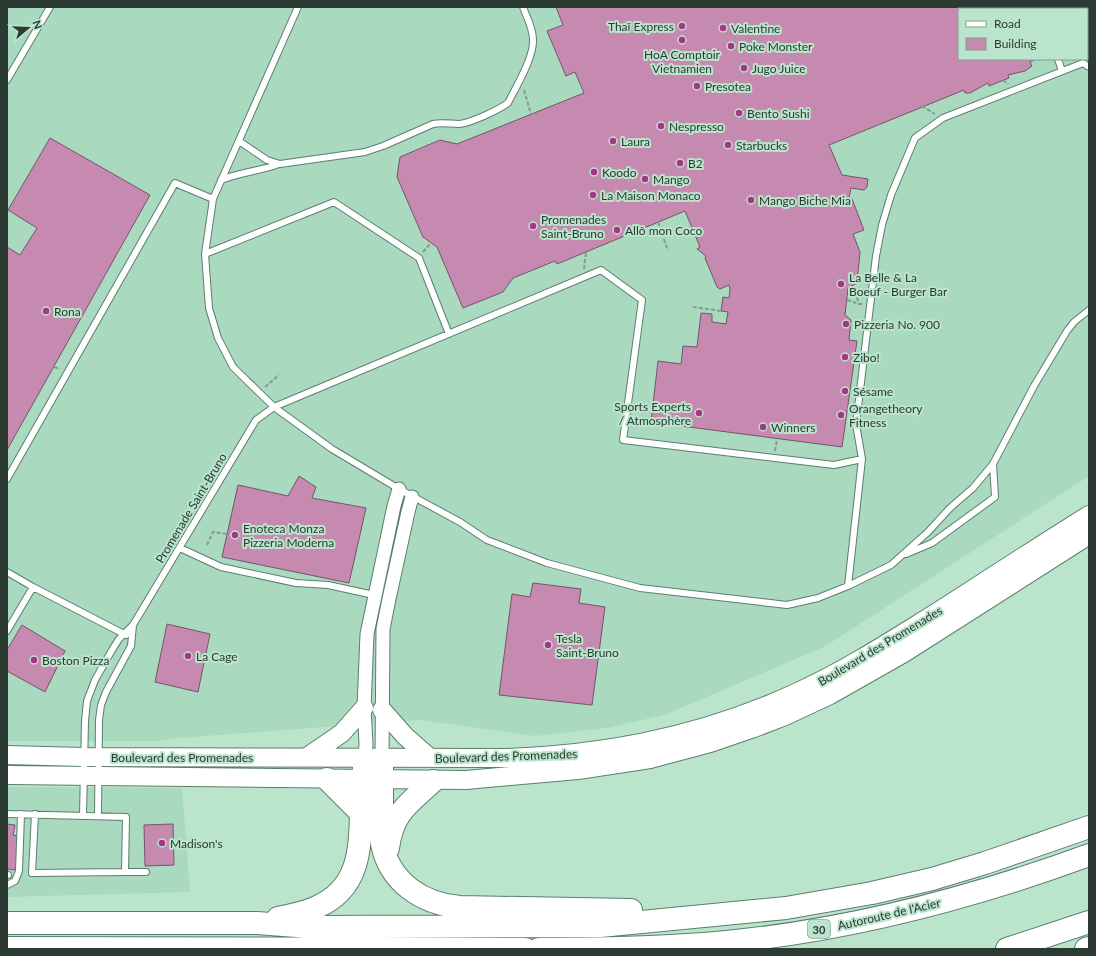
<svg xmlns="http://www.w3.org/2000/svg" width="1096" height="956" viewBox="0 0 1096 956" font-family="Lato,sans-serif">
  <rect width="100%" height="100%" fill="#bbe4cd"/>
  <path fill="#a9d9be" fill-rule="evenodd" d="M7,7H1089V476L824,647L664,715L607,728L535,736L420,720L177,738L161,741H7ZM959,9H1087V59H959Z
    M7,787L182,788L190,892L7,897Z"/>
  <path fill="#c68ab1" stroke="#745469" d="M556,7H1029L1030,9H959V59H1036L1030,62L1032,66L1025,71L1008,75L1009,78L989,86L988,83L970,93H965L964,90L829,145L842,175L868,179L867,187L864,190L851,188L849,198L852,199L864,230L853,234L860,252L857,283L848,288L845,315L851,320L849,340L857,341L842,447L651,422L658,361L681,364L683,346L697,347L701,313L712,314V322L726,324L728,312L721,311L723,297L729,298L730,290L729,285L720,289L717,287L705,258L706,256L697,249L700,247L685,211L557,264L555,261L513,278L503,292L463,308L437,247L423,237L397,177L400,157L440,140L457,144L584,93L575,72L566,76L547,31L563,25Z
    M50,138L150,195L7,450V247L20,255L37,228L8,210Z
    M299,476L316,487L312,498L366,508L349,583L222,557L238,485L288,496Z
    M533,583L581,589L579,603L605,607L592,705L499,695L512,594L530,597Z
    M167,624L210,634L198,692L155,682Z
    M22,625L65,651L45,692L7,671V650Z
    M7,824L15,825L13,835L19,836L16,870L7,869Z
    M173,824L174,865L145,866L144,825Z"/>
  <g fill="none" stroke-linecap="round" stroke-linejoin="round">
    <g stroke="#5a7f6b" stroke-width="8">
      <path id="lane" d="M298,7L213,199L205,254L209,308L218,338L233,367L274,407L332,449L399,489L460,522L487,540L547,563L640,588L787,605L818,598L848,586L891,565L928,532L950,508L973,488L993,464L1034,386L1067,331L1074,322L1089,310
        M1037,7L1038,9
        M1058,59L1062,71
        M7,80L50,7
        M239,141L267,160L280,164L365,152L383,146L433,124C442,122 450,124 459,124C471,123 498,110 508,103C516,87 534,57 533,40C533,28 527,18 523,7
        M221,180C241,172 260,171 279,164
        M205,254L334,202L419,258L449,334
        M7,479L175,183L213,199
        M180,548L221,567L296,583L328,585L374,595
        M906,554L932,543L995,497L993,464
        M7,572L33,587L126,635
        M848,586L862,459L856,424L876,256L882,225L891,195L915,138L943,118L1083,63L1089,67
        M7,631L33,587
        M7,814L126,817L125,872H146
        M35,814L32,873L125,872
        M83,816L85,721L87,701L95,680L112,650L119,639L133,625L256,420L274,407L601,270L642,300L623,440L834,465L862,459
        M98,816L99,720L101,705L106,692L131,646L133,625
        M7,875H8
        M7,885L15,881L19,871L21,814"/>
    </g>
    <g stroke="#5a7f6b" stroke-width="15">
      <path id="street" d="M365,758L366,744L364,708L367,634L394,506L399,489
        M382,758L383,629L389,599L408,512L412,497"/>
    </g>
    <g stroke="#5a7f6b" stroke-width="20">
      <path id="secondary" d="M382,710L405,736L430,758
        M7,755L84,757L505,758C609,755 707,735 802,690C847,669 889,642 931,616C984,582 1036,548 1089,515
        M307,757L342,733L364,708
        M7,775L466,780L578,770L650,759L710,743L754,728L785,716L830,695L904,653L1089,535"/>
    </g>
    <g stroke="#5a7f6b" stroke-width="24">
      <path id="highway" d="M382,758C382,775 382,791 382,808C381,820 380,832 382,844C390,883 423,904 460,907L631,910
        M327,779L361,813
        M388,848C393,811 409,804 433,781
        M278,918C291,915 305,913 317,907C358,889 360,853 361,813C361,795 363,776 365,758
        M7,923H257L310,927L600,926L786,908L872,893L932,879L985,863L1089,827
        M7,948L525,949
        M539,949C602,949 664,948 726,942C851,930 972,898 1089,855
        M1007,949L1089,922
        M1086,949L1089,948"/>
    </g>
    <path stroke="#809e8d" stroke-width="2" stroke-dasharray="4 2" stroke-linecap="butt" d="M1003,80L1008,84
      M524,90L531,114
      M922,106L935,114
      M658,222L668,251
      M423,252L431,243
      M584,269L586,252
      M853,286L859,304
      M847,300L859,304H863
      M693,307L721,311
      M54,367L60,369
      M265,387L279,375
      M775,451L777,439
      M207,545L213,532L227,534"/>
    <use href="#lane" stroke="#fff" stroke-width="6"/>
    <use href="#street" stroke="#fff" stroke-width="13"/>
    <use href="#secondary" stroke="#fff" stroke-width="18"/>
    <use href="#highway" stroke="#fff" stroke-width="22"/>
  </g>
  <g fill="#a9338a" stroke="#bbe4cd" stroke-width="1.5">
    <circle cx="682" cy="26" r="4"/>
    <circle cx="723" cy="28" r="4"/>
    <circle cx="682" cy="40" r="4"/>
    <circle cx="731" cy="46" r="4"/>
    <circle cx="744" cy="68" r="4"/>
    <circle cx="697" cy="86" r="4"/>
    <circle cx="739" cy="113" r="4"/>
    <circle cx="661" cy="126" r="4"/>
    <circle cx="613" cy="141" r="4"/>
    <circle cx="728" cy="145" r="4"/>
    <circle cx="680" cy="163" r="4"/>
    <circle cx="594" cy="172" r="4"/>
    <circle cx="645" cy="179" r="4"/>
    <circle cx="593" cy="195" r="4"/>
    <circle cx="751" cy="200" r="4"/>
    <circle cx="533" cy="226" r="4"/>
    <circle cx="617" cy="230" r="4"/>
    <circle cx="841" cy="284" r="4"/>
    <circle cx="46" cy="311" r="4"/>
    <circle cx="846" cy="324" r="4"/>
    <circle cx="845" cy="357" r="4"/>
    <circle cx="845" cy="391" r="4"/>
    <circle cx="699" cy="413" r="4"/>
    <circle cx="841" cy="415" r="4"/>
    <circle cx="763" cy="427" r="4"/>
    <circle cx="235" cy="535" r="4"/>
    <circle cx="548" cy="645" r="4"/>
    <circle cx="188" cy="656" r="4"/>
    <circle cx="34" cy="660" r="4"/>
    <circle cx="162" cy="843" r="4"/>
  </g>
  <g text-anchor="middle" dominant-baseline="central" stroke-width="4" stroke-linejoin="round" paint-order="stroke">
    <rect fill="#bbe4cd" stroke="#566e60" stroke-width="1" x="808" y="920" width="22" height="18" rx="3"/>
    <g font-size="11" font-weight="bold" fill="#2b3b32">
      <text x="819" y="929">30</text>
    </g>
    <g font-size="12" fill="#2b3b32" stroke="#bbe4cd" text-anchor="start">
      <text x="674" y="26" text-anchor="end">Thaï Express</text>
      <text x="731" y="28">Valentine</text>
      <text x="739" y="46">Poke Monster</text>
      <text x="682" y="54" text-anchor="middle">HoA Comptoir<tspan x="682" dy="14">Vietnamien</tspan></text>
      <text x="752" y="68">Jugo Juice</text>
      <text x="705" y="86">Presotea</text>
      <text x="747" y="113">Bento Sushi</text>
      <text x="669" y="126">Nespresso</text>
      <text x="621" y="141">Laura</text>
      <text x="736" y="145">Starbucks</text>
      <text x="688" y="163">B2</text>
      <text x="602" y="172">Koodo</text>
      <text x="653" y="179">Mango</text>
      <text x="601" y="195">La Maison Monaco</text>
      <text x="759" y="200">Mango Biche Mia</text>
      <text x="541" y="219">Promenades<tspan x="541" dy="14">Saint-Bruno</tspan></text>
      <text x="625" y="230">Allô mon Coco</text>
      <text x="849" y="277">La Belle &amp; La<tspan x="849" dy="14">Boeuf - Burger Bar</tspan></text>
      <text x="54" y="311">Rona</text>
      <text x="854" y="324">Pizzeria No. 900</text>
      <text x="853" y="357">Zibo!</text>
      <text x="853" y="391">Sésame</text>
      <text x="691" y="406" text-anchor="end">Sports Experts<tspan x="691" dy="14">/ Atmosphère</tspan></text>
      <text x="849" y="408">Orangetheory<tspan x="849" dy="14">Fitness</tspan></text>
      <text x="771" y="427">Winners</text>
      <text x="243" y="528">Enoteca Monza<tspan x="243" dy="14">Pizzeria Moderna</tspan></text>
      <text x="556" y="638">Tesla<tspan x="556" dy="14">Saint-Bruno</tspan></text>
      <text x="196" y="656">La Cage</text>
      <text x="42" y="660">Boston Pizza</text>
      <text x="170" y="843">Madison's</text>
    </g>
    <g font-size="12" fill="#2b3b32" stroke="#bbe4cd">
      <text transform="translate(191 508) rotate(-59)">Promenade Saint-Bruno</text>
      <text transform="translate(880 646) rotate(-31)">Boulevard des Promenades</text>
      <text transform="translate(506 756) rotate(-2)">Boulevard des Promenades</text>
      <text x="182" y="757">Boulevard des Promenades</text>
      <text transform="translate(889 914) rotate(-13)">Autoroute de l'Acier</text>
    </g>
  </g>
  <rect width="1096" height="956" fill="none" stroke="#2b3b32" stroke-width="16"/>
  <rect x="958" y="8" width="130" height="52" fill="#bbe4cd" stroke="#81a08f"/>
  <rect x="966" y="21" width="20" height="6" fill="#ffffff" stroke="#81a08f"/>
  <text x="994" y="28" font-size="12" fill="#2b3b32">Road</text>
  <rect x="966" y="38" width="20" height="12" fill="#c68ab1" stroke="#81a08f"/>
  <text x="994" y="48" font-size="12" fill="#2b3b32">Building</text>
  <g transform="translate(28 28) rotate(71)" stroke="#bbe4cd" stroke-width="3" paint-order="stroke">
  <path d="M0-3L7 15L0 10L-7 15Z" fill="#2b3b32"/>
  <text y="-6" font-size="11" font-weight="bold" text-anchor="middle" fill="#2b3b32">N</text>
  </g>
</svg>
